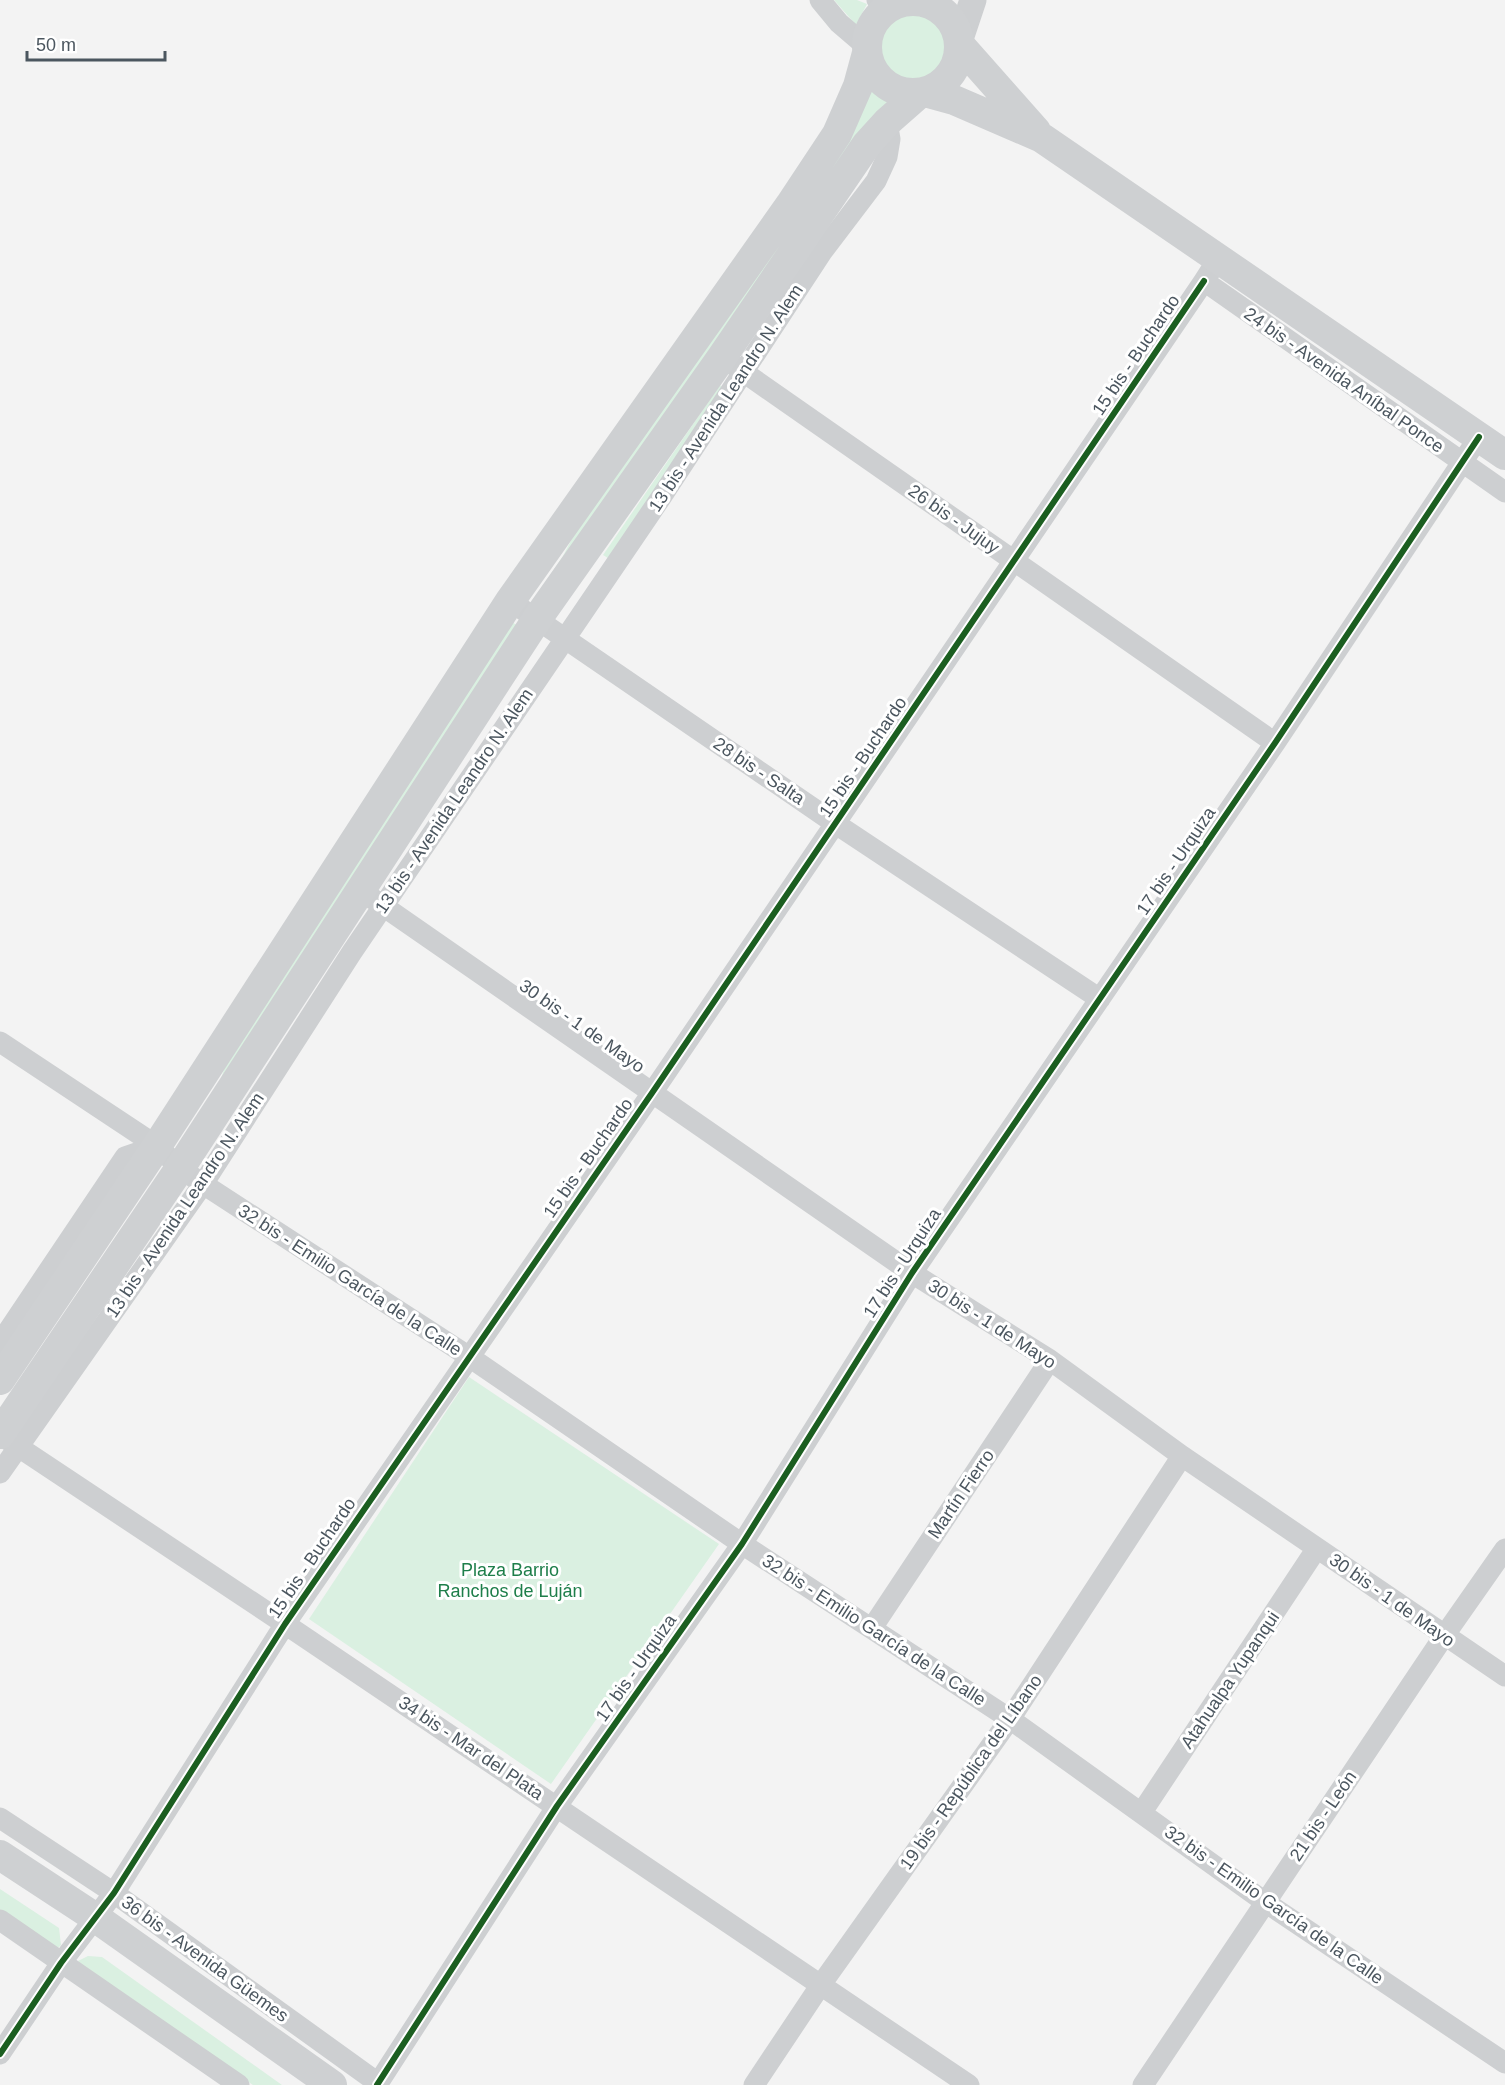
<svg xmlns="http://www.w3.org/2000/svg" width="1505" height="2085" viewBox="0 0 1505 2085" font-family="Helvetica,sans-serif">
  <rect width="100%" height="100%" fill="#f3f3f3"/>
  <path fill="#daf0e1" d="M834,0H857L867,4L856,25Z
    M877 48a36 36 0 1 1 72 0a36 36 0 1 1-72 0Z
    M868,87L891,105L532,602L563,556L588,508Z
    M720,385L724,390L608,558L603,555Z
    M510,621L520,627L219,1084L227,1061Z
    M469,1377L719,1544L551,1784L309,1619Z
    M0,1889L59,1928L61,1945L54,1952L0,1914Z
    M88,1956L102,1957L282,2085H253L85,1971L78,1961Z"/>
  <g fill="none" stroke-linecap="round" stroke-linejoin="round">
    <path stroke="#cdcfd1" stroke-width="21" d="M820,0L839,23L867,47
      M877,0L891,7
      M1211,270L1204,281L1505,492
      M732,364L1275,743
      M510,601L836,824L1100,999
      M373,899L912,1273L1050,1360L1182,1456L1505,1676
      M0,1042L157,1146L180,1168L203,1184L468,1356L742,1544L1010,1719L1265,1902L1505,2063
      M0,1343L125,1157L157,1146
      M8,1440L285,1624L969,2085
      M0,1473L203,1184L352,952L660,499L822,252L876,181L887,157L890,139L887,122
      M872,1628L1050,1360
      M1142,1812L1317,1548
      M0,1818L114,1893L378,2083
      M0,1920L239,2085
      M0,2054L61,1963L114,1893L285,1624L652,1093L1204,281
      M377,2085L557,1806L742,1544L912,1273L1275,743L1479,437
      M754,2085L820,1986L1010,1719L1182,1456
      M1143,2085L1444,1636L1505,1549"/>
    <path stroke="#cdcfd1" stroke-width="27" d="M898,4L903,0
      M960,39L973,0"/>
    <path stroke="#ced0d2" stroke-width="30" d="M867 47a46 46 0 1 1 92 0a46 46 0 1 1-92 0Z
      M959,44L1036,131
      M925,92L954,100L1042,138L1505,455
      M0,1380L157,1146L510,601L790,205L837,134L858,86L867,53
      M0,1434L180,1168L537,619L722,357L867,144L887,122L920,93
      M0,1855L96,1918L332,2085"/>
    <g stroke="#fff" stroke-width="10">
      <path id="cycleway" d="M0,2054L61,1963L114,1893L285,1624L652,1093L1204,281
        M377,2085L557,1806L742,1544L912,1273L1275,743L1479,437"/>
    </g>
    <use href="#cycleway" stroke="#1b5e20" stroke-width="6"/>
  </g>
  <g text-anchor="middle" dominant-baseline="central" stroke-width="6" stroke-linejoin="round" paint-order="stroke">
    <g font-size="18" fill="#4b565f" stroke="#fff">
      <text transform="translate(1136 355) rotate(-56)">15 bis - Buchardo</text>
      <text transform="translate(1344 380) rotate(35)">24 bis - Avenida Aníbal Ponce</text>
      <text transform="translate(726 398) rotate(-57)">13 bis - Avenida Leandro N. Alem</text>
      <text transform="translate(954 519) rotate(35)">26 bis - Jujuy</text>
      <text transform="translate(863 757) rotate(-56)">15 bis - Buchardo</text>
      <text transform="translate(759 771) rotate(34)">28 bis - Salta</text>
      <text transform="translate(454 801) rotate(-56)">13 bis - Avenida Leandro N. Alem</text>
      <text transform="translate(1176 861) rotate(-56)">17 bis - Urquiza</text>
      <text transform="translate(582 1026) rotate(35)">30 bis - 1 de Mayo</text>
      <text transform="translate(588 1158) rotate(-55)">15 bis - Buchardo</text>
      <text transform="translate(185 1205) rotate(-56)">13 bis - Avenida Leandro N. Alem</text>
      <text transform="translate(902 1263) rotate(-57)">17 bis - Urquiza</text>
      <text transform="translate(350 1280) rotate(33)">32 bis - Emilio García de la Calle</text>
      <text transform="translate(992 1324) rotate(33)">30 bis - 1 de Mayo</text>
      <text transform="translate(961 1494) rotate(-56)">Martín Fierro</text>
      <text transform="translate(312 1558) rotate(-56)">15 bis - Buchardo</text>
      <text transform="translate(1392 1600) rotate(35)">30 bis - 1 de Mayo</text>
      <text transform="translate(874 1630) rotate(33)">32 bis - Emilio García de la Calle</text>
      <text transform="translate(636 1668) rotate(-55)">17 bis - Urquiza</text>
      <text transform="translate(1230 1680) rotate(-56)">Atahualpa Yupanqui</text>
      <text transform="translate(471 1748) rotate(34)">34 bis - Mar del Plata</text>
      <text transform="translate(971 1772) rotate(-55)">19 bis - República del Líbano</text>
      <text transform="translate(1323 1816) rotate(-56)">21 bis - León</text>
      <text transform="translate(1274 1905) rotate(35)">32 bis - Emilio García de la Calle</text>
      <text transform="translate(205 1959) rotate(36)">36 bis - Avenida Güemes</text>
    </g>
    <g font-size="18" fill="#1e7e4a" stroke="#fff">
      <text x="510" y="1570">Plaza Barrio<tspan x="510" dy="21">Ranchos de Luján</tspan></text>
    </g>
  </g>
  <path d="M27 51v9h138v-9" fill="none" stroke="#4b565f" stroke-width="3"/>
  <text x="36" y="51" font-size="18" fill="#4b565f" stroke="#ffffff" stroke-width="4.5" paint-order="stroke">50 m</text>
</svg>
